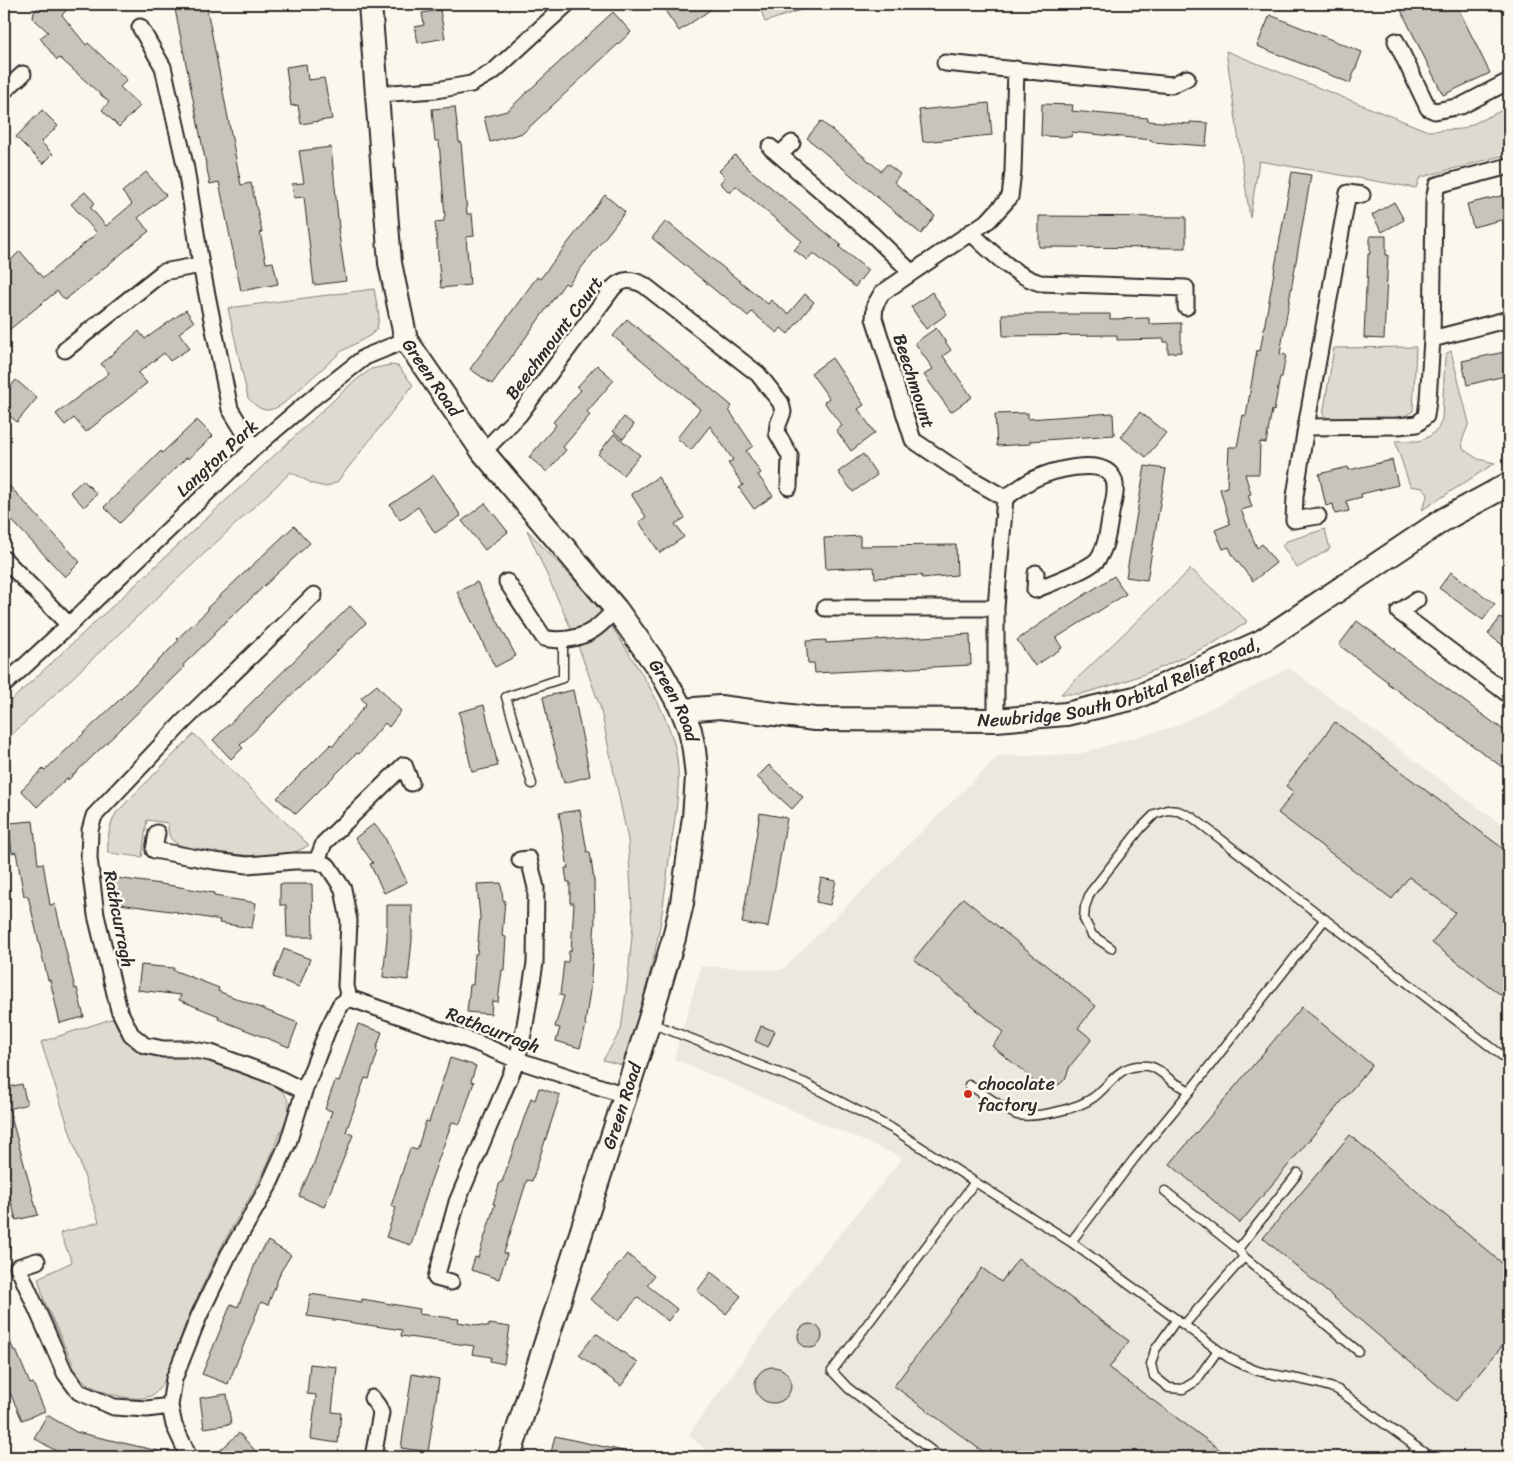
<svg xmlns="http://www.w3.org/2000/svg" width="1513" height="1461" viewBox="0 0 1513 1461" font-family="Sriracha,sans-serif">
  <rect width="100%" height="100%" fill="#fbf7ec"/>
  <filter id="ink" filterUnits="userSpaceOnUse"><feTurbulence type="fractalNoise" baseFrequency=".02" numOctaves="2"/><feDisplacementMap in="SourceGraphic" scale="10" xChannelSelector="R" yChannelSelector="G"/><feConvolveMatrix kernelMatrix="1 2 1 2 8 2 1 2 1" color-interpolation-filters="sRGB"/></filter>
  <g filter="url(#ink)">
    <path fill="#ebe8de" d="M1289,668L1509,830V1457H715L688,1435L793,1291L903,1158L674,1059L701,966L782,970L998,756L1074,755L1176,726Z"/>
    <path fill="#dddad0" stroke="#84827e" d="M759,4H818L765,22Z
      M1226,51L1428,131L1462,129L1509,107V154L1422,177L1419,179L1416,188L1259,161L1250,218Z
      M374,289L379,316L377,329L371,335L342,351L283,404C267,414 260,411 248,398L228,308Z
      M1416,347L1413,411L1403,417L1331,420L1323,415L1334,348Z
      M1451,351L1469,423L1462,441L1463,449L1478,459L1495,463L1422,510L1428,494L1423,488L1410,486L1395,441H1419L1430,436L1438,429L1442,419L1445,357L1447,353Z
      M390,365L398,366L413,385L337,482L326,487L313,484L291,472L4,742V707L351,384L371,369Z
      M1325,529L1330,549L1297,568L1282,545L1287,541Z
      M527,530C550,555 575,579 596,605C612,625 625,647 638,668C652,690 666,715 673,740C684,776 675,816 670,852C665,891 661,930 651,968C646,987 633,1055 622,1065L603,1060L621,1030L628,977L633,925L628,840L600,706L576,640Z
      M1191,569L1246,620V623L1214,643L1158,669L1120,683L1081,694H1061Z
      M194,734L309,845C301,850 294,853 284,855C266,858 185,854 173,841C168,836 168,830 168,823L147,820L142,857L108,853C107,838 109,827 116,813Z
      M114,1018L118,1029L124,1027L160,1056L202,1058L273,1085C284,1091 291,1099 288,1113C287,1121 281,1130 278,1137C272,1154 265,1171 256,1186C246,1205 234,1223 224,1242C210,1269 197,1297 185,1325C179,1341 168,1384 154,1394C137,1406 90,1391 78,1375L45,1303L38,1278L72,1262L60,1233L99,1222L41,1042Z"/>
    <path fill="#c7c4bc" stroke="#2b2b2b" d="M42,4H72L62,15L86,45L88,43L127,80L120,87L140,106L119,127L102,110L109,102L60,58L57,60L40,38L48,32L33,18L34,12Z
      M174,4H206L241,185L251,183L262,232H260L266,263L273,262L278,284L241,291L219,182L210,184Z
      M671,4H719L679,31L664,9Z
      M1398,4H1456L1490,73L1443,95Z
      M440,10L445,38L418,43L415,27L424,25L422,13Z
      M613,12L631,32L523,133L490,142L484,117L507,111Z
      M1270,15L1362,52L1350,83L1257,46Z
      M306,64L308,80L324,78L332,119L301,124L298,105L291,106L286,67Z
      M989,103L992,135L923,142L919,110Z
      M1042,104L1073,105L1072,111L1148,118V121L1190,124V122L1208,123L1206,146L1152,142V140L1072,132L1071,137L1041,136Z
      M455,107L459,142H461L467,214H472L474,236L466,237L470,285L441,288L435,222L444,221V217L445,216L439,141H435L432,109Z
      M42,110L58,126L41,142L53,154L43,164L16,137Z
      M821,121L881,171L887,164L900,174L894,182L935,216L921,234L807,138Z
      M331,147L339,228H338L346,281L314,285L304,197L294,198L292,184L304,183L299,151Z
      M735,155L751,171L841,245L839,247L868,270L855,287L813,253L807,260L794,250L802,241L736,186L730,193L720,183L725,177L719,171Z
      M146,172L166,195L138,218L149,231L65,300L57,291L4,334V267L20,251L43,278L97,233L71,204L85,192L95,203L90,207L106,226L132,204L122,192Z
      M1292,172L1311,175L1280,354L1286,355L1282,377H1280L1274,411L1272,410L1266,443L1260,442L1259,474H1245L1251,494L1248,495L1252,507L1241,510L1257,548L1262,544L1276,563L1253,581L1233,556L1229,547L1223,549L1215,530L1230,524L1220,489L1227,487L1229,447H1237L1243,415L1246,416L1257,350L1260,351Z
      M1509,194V218L1473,227L1467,204Z
      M605,195L625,212L568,285L565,283L492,384L470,369L537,277L540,279Z
      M1394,202L1404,220L1382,232L1372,215Z
      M1039,216L1186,217V248L1039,247Z
      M666,221L768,304L771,300L788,314L805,294L814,302L788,334L781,328L777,333L752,312L748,316L723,295L722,296L652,238Z
      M1370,236H1386V255H1388L1384,339L1364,338L1366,288H1367L1368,254H1370Z
      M932,292L947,314L926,329L911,307Z
      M186,310L194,322L179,333L190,348L170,361L164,353L138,373L147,383L86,432L74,418L65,425L56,414L109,373L101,364L139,331L145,339Z
      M1002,314H1110V319L1149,318V324L1181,323V352L1168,353V342H1164V339L1117,340V335L1003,336Z
      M627,319L732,406L729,410L753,446L746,451L761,473L758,475L773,496L754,509L739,488L743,485L728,463L733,460L710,426L691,450L677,438L700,409L613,336Z
      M936,328L951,350L943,356L972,397L951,412L924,375L933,369L915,343Z
      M1509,351V375L1467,385L1462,361Z
      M832,358L864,405L858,409L875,433L851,451L836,430L842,426L824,402L829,398L811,373Z
      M597,365L614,380L587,412L590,415L563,447L566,450L547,472L529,457L556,425L553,422L581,390L577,387Z
      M16,380L37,398L17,422L4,411V395Z
      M1140,412L1166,433L1146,457L1121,437Z
      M1028,413V419L1113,413L1114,435L1030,441V444L997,446L995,414Z
      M624,417L634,425L623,439L613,431Z
      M197,420L213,436L188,459L187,457L120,523L104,507L161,451L162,453Z
      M614,434L640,455L623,475L598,454Z
      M863,454L877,475L853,492L838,472Z
      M1392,460L1398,485L1361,494L1362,497L1346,501L1349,511L1335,514L1333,504L1326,506L1319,474L1348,467L1349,470Z
      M1145,466L1166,469L1147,580L1126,577Z
      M434,475L461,516L435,533L418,507L400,520L390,505Z
      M658,477L685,518L675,524L684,537L660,553L639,522L646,517L631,494Z
      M4,480L80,562L65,577L4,512Z
      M83,480L97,494L84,507L70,492Z
      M485,503L508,532L485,550L462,521Z
      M294,526L310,543L214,633L215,634L183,665L184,667L122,728L68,780L67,778L37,807L21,790L43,769L44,771L116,703L179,640L177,639L208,610L207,608Z
      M860,536V546L956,545L957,575L922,578L921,575L875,578L874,567L826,569L824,538Z
      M1451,572L1495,604L1483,620L1439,588Z
      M1114,576L1126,594L1056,638L1062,648L1035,666L1017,640L1050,617Z
      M477,582L516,656L495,667L457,592Z
      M350,606L366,623L240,745L243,748L231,759L213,740Z
      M1500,618L1509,625V650L1488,634Z
      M1357,621L1395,649L1394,650L1509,734V772L1387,683L1388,682L1339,645Z
      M970,634L971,665L815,673L814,663H808L806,641L826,640V643Z
      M377,685L401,711L389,727L385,723L359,754L357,753L296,814L277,798L331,744L333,746L366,704L361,698Z
      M573,690L590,776L564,783L550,732L543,697Z
      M484,705L498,766L472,772L459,712Z
      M1335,722L1509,853V1001L1432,943L1455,912L1409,877L1392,899L1278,813L1294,792L1286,786Z
      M769,765L803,797L792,809L757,777Z
      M580,810L587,852H590L594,881L595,922L590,990L585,1024L586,1025L580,1048L556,1041L560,1028L555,1027L564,996L560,995L564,962H568L569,951H571L574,903H570V882H567L565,868H568L559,813Z
      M760,813L787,818L768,927L742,923Z
      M33,821L38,864L43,863L50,905L55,904L75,989L77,988L84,1017L60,1023L50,980H48L28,896H24L16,852L12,853L9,823Z
      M374,824L384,836L407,882L384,893L370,864L373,863L355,838Z
      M116,878L168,885L214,893V896L256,903L252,928L219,923L220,920L177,913L178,912L112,903Z
      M821,878L836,881L830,905L816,902Z
      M501,883L503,901L505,900L502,936L506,937L504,970H502L498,1002L492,1001L491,1014L467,1012L470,985H473L475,954H477L480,918L477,884Z
      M280,884H312L313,937H287L286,905H280Z
      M963,898L1096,1006L1078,1028L1092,1039L1070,1066L1065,1079L1060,1084L1047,1087L1034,1083L1028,1075L992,1046L1004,1032L914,959Z
      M387,905H412V940L408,980L383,977L387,938Z
      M284,949L310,959L299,987L273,977Z
      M141,965L174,968L173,970L219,988L218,991L298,1023L289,1047L218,1019L219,1016L179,1000L181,995L138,990Z
      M1302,1007L1372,1065L1240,1223L1170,1164Z
      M358,1024L382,1032L376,1050L378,1051L369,1079L365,1078L346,1132L353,1135L324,1207L299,1196L311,1169H312L332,1111L325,1109L335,1081L339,1082Z
      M761,1026L775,1031L768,1047L755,1041Z
      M450,1058L476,1066L471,1081L474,1082L460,1124L452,1122L430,1183L411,1245L386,1237L396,1208L391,1206L410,1148L417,1150L426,1121L429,1122Z
      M22,1084L27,1104L9,1109L38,1215L16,1220L4,1175V1088Z
      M539,1088L560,1095L532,1181L527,1180L504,1253L507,1254L499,1279L471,1270L475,1257L478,1258L495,1204H493L500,1182H502L531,1098L535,1100Z
      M1350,1135L1509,1269V1338L1456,1401L1263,1238Z
      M268,1241L291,1255L281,1271L268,1305L261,1302L228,1384L202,1374L231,1304L238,1307L259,1254Z
      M627,1254L654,1276L647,1285L677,1309L668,1321L638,1297L618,1321L590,1299Z
      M1018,1259L1129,1341L1109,1368L1230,1457H990L894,1386L982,1268L1001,1282Z
      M711,1272L741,1296L726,1314L697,1291Z
      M310,1294L362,1302V1299L420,1309L419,1314L459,1319L458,1322L489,1327V1324L510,1327L504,1364L490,1361L491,1357L472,1354L474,1346L401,1336L402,1330L307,1316Z
      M798 1336a12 12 0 1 1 24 0a12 12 0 1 1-24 0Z
      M4,1327L14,1351L16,1350L30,1384L33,1383L45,1411L22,1420L8,1388L4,1389Z
      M596,1333L638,1363L621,1386L579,1355Z
      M310,1364L337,1367L332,1412L341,1413L338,1443L311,1439L316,1395L307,1394Z
      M755 1385a18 18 0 1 1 36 0a18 18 0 1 1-36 0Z
      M412,1374L439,1379L428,1452L401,1448Z
      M227,1394L231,1424L204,1428L200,1398Z
      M47,1415L76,1432L158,1451V1457H66L34,1438Z
      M239,1433L261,1457H213Z
      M555,1436L623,1451L622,1457H550Z"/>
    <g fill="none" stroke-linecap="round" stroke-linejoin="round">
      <g stroke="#2b2b2b" stroke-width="11">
        <path id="lane" d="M532,784L506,697L563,678V640
          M1111,948L1092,935L1084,919L1085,907L1090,893L1141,828L1155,814L1167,810L1178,811L1192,817L1509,1061
          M651,1023L805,1083L893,1129L975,1182L1071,1242L1229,1358C1238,1362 1248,1368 1258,1371C1285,1378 1312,1379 1338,1390L1430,1457
          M969,1085C978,1090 1010,1113 1017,1115C1037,1118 1078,1109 1094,1097C1113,1082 1119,1063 1148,1066C1159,1068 1165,1076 1173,1082C1179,1085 1185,1088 1190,1091
          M1165,1191L1238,1249
          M1071,1242L1134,1159L1190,1091L1325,919
          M1244,1257L1358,1351
          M1177,1319L1155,1350L1151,1364L1154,1376L1169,1388L1183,1389L1196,1381L1218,1350
          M1184,1325L1244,1257L1238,1249L1298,1173
          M940,1457L848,1388L832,1371L975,1182
          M1409,1457L1417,1448"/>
      </g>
      <g stroke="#2b2b2b" stroke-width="19">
        <path id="street" d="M140,27L163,67L186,169L201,265L230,409L254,448
          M1396,41L1428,108L1435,111L1461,106L1509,81
          M945,63L1172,85L1187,78
          M4,91L23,74
          M377,94L436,90L471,84L494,71L567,4
          M770,147L873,235L911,272
          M779,155L792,143
          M970,232C991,251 1013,275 1040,283L1186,288V307
          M1432,339L1509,319
          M65,350L163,272L201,265
          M1306,427L1398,426L1417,424L1426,416L1428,400L1432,339L1434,200L1437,185L1509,166
          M483,452L519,415L613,288C623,278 632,279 644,285L758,374L781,403L783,412L778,425L777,433L790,456L789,487
          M1005,498C1014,492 1024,484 1034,479C1051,471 1099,457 1112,476C1119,486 1113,503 1111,513C1108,529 1107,547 1097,560C1086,571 1051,583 1035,590L1036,573
          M1318,516L1294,520L1295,496L1306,427L1348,193L1362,195
          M4,559L69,625
          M507,582L544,638C559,642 579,639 593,630C601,625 609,616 616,609
          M1417,600L1399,612L1509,695
          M825,608H996
          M4,685L69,625L254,448L309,401L365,357L406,340
          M996,720V608L1005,498L963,474L913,440L874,318L875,305L882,293L989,220L1010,197L1013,171L1016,69
          M157,833L154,850L214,861L247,865L294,861H317L328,866L343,889L349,921L346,986L349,998L477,1043L517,1060L625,1095
          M317,861L324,843L404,765L411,783
          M304,1091L274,1076L211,1053L188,1049H163L144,1045L131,1034L119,1010L96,915L89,858L90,830L94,816L184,721L314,595
          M37,1261L18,1267L65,1373L79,1392L114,1407L147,1409L170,1406
          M451,1282L436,1278L457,1202L517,1060L525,1025L535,963L536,888L529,859L520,860
          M372,1398L378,1406L381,1413L373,1457
          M189,1457L174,1425L170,1406L174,1379L199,1316L229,1254L268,1187L288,1143L304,1091L328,1029L340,1005L349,998"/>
      </g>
      <g stroke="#2b2b2b" stroke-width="26">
        <g id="secondary">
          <path id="s1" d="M370,4L390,263L406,340L483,452L616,609L661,672L682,710L690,730L694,750L697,777L694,817L682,903L674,938L649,1022L509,1457"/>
          <path id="s2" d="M682,710L720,707L815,719L996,720L1066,714L1135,698L1262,641L1443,520L1509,484"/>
        </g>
      </g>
      <use href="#lane" stroke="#fbf7ec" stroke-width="8"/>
      <use href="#street" stroke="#fbf7ec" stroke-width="15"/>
      <use href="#secondary" stroke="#fbf7ec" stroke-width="22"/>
    </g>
  </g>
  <circle fill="#c8321e" stroke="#fbf7ec" stroke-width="2" cx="968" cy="1094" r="5"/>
  <g text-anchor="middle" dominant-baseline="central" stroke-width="5" stroke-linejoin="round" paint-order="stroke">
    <g font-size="18" fill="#2b2b2b" stroke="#fbf7ec">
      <text transform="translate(554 338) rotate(-53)">Beechmount Court</text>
      <text stroke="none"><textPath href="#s1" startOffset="384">Green Road</textPath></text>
      <text transform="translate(914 381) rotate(72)">Beechmount</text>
      <text transform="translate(217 458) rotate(-43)">Langton Park</text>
      <text stroke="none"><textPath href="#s2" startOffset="444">Newbridge South Orbital Relief Road,</textPath></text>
      <text stroke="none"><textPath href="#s1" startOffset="789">Green Road</textPath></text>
      <text transform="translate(119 919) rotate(79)">Rathcurragh</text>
      <text transform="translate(493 1030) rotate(21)">Rathcurragh</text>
      <text transform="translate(622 1106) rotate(-72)">Green Road</text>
    </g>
    <g font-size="18" fill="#2b2b2b" stroke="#fbf7ec" text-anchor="start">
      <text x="978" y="1084">chocolate<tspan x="978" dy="21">factory</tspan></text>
    </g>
  </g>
  <rect width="1513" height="1461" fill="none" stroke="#fbf7ec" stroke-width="20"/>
  <rect x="10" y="10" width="1493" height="1441" fill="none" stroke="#2b2b2b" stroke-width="2" filter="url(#ink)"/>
</svg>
